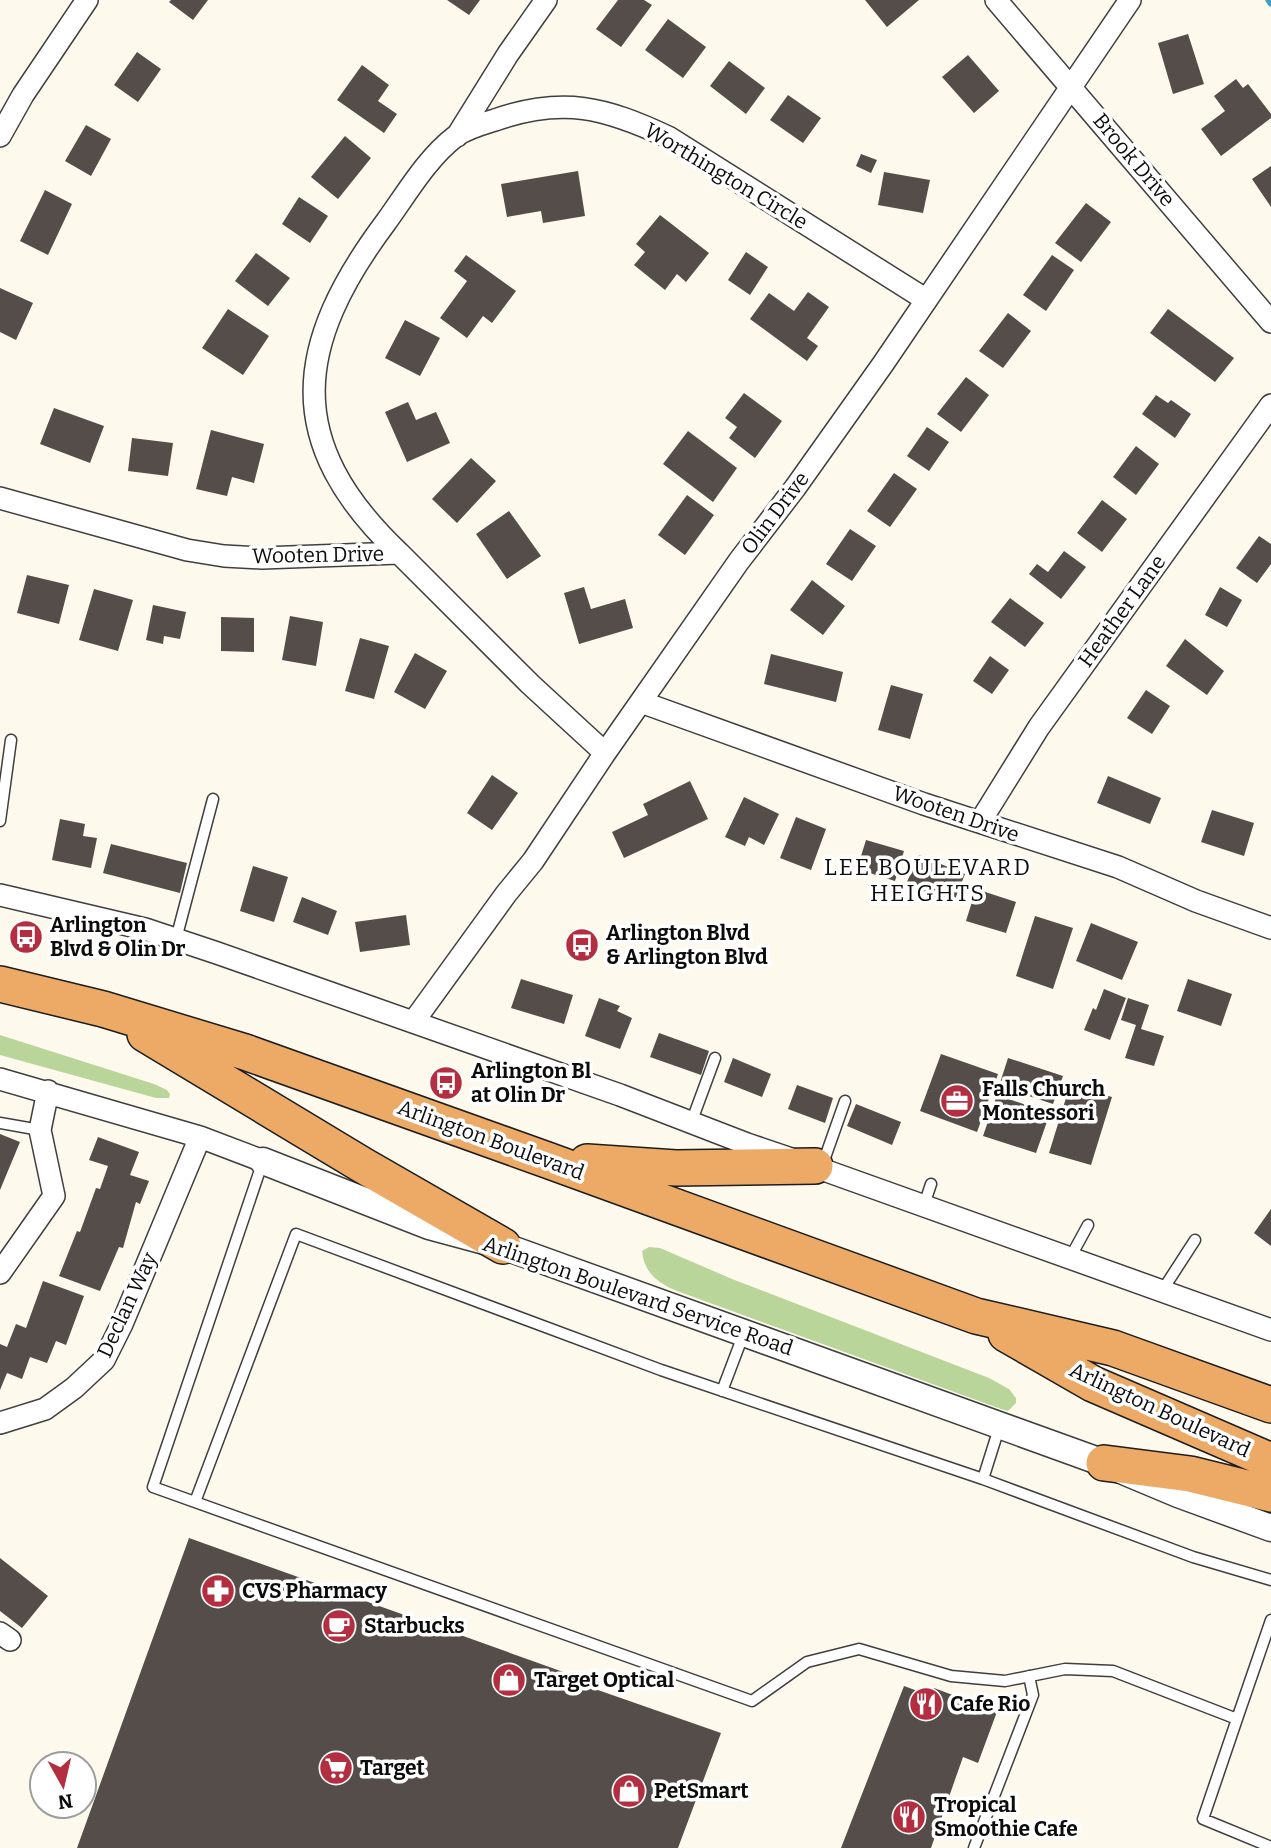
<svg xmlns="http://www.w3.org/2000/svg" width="1271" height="1848" viewBox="0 0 1271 1848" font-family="Bitter,serif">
  <rect width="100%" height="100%" fill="#fef9ed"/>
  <path fill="#bad59a" d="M0,1035L154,1084L167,1090L170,1094L169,1098H156L0,1055Z
    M649,1247L660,1248L732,1279L989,1378L1009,1389L1016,1398V1403L1008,1411L1001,1409L677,1291C658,1283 644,1273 642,1251Z"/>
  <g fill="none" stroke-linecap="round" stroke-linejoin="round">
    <path stroke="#419cc4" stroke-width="7" d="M1269,0L1271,3"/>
  </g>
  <path fill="#544d4a" d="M171,0H208L193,20L169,2Z
    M447,0H480L469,15Z
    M618,0H644L652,5L621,47L596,29Z
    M865,0H919L887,27Z
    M668,19L706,47L683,78L645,50Z
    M1188,34L1204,84L1173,94L1158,43Z
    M137,52L161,69L138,102L114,85Z
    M968,55L999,91L974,113L942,77Z
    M729,61L765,88L746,114L710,86Z
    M362,65L389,85L378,101L397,114L384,133L337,100Z
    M1236,79L1243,88L1248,84L1271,114V118L1221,156L1201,129L1225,111L1214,96Z
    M788,95L821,118L803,143L770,120Z
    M86,125L111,139L91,176L65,161Z
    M345,136L371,158L338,199L311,177Z
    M861,154L877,160L871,173L856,166Z
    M1271,166V207L1252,179Z
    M578,171L585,216L543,223L541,211L507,217L501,184Z
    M884,172L930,180L923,213L878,205Z
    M45,190L72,204L48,255L20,241Z
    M299,197L328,216L310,243L282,224Z
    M1086,203L1111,222L1081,262L1055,243Z
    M660,215L709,253L686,282L677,274L665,290L634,265L645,252L636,244Z
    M746,252L768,267L750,295L728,280Z
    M256,253L290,278L268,306L235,281Z
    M466,255L516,291L492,323L483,316L467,338L440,318L467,281L454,271Z
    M1052,255L1074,270L1046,311L1023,295Z
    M0,288L33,303L16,340L0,332Z
    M808,292L829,307L807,338L818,346L807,361L750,319L769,293L794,311Z
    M228,309L269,336L243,375L202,348Z
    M1168,309L1234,358L1215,382L1150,333Z
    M1008,313L1031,331L1003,368L979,351Z
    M405,320L440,338L420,376L385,358Z
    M966,377L989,395L961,432L937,414Z
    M744,393L782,421L755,458L729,438L737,427L725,418Z
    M1156,395L1168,403L1171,400L1191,414L1175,438L1142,414Z
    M408,402L416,420L436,412L450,443L407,462L385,412Z
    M54,408L104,426L90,463L40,444Z
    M927,427L949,442L929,471L907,456Z
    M211,430L264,444L254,483L232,477L227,496L196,489Z
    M688,431L737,468L713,502L663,464Z
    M132,438L173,443L168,476L128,471Z
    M1136,446L1159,464L1136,495L1113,477Z
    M471,458L496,481L457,523L432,499Z
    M894,473L917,489L890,527L867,511Z
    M687,495L714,515L685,555L658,535Z
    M1102,500L1127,519L1102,552L1077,533Z
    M509,511L541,556L507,579L476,534Z
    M850,529L876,546L852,581L826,564Z
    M1259,536L1271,544V564L1257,583L1236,568Z
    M1064,551L1086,567L1061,599L1029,574L1037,564L1048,572Z
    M27,575L69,585L59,624L17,613Z
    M812,580L845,606L823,635L790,610Z
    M584,587L591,609L625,599L633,628L579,644L564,593Z
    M1220,587L1242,600L1227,627L1205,615Z
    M94,589L133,600L118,651L79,640Z
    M1010,598L1044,623L1025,647L991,622Z
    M153,605L186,612L180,639L164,636L163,644L146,640Z
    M290,616L323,622L316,666L282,660Z
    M221,617L254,618V652L221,651Z
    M360,638L389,646L374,699L345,691Z
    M1185,639L1224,671L1207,695L1166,666Z
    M415,653L447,671L425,709L394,692Z
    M771,654L843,672L836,702L764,684Z
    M990,656L1009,670L992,694L973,681Z
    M891,685L923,694L910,739L878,730Z
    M1146,690L1170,706L1152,734L1127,718Z
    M492,775L518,793L492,830L467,813Z
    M1108,776L1161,798L1150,824L1097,803Z
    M690,781L708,819L624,858L612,832L648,815L643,804Z
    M744,797L779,814L764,845L749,837L745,846L725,837Z
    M1212,810L1254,823L1244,856L1201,842Z
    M796,817L826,829L811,870L780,858Z
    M60,819L85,824L83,836L97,838L91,868L52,860Z
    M866,840L904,851L895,881L857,869Z
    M111,844L187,863L180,893L103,873Z
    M919,855L965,874L953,904L906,884Z
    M253,866L288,877L274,922L240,911Z
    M976,889L1016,902L1006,933L966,921Z
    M302,897L337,911L328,935L293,922Z
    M406,915L410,945L360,952L355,922Z
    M1035,916L1073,928L1053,989L1016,976Z
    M1091,923L1138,942L1122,980L1076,961Z
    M521,979L573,995L564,1024L511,1008Z
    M1188,979L1232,994L1221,1026L1177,1011Z
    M1104,989L1126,998L1110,1040L1084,1030L1093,1008L1096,1010Z
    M599,998L620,1006L617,1011L632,1018L620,1049L585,1036Z
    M1128,998L1149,1005L1141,1029L1164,1036L1154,1066L1125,1058L1136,1025L1121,1020Z
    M659,1033L709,1051L701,1075L650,1057Z
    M941,1054L998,1074L977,1132L920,1111Z
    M733,1058L771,1074L762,1097L724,1082Z
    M1008,1058L1063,1076L1053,1104L999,1086Z
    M797,1085L833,1098L825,1123L788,1109Z
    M1070,1085L1112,1097L1091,1165L1049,1153Z
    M997,1095L1050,1113L1036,1153L983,1136Z
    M856,1104L901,1122L892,1145L847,1126Z
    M0,1134L20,1142L0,1190Z
    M98,1137L139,1152L130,1175L149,1181L140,1204L136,1202L123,1248L119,1247L100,1291L59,1276L77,1231L80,1232L96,1188L100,1189L108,1166L89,1160Z
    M1271,1209V1246L1254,1233Z
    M43,1281L84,1296L66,1345L56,1341L47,1363L30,1357L22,1379L7,1373L0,1390V1344L7,1347L16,1324L26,1328Z
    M189,1538L597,1684L595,1689L721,1733L678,1848H77Z
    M0,1558L48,1596L22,1628L0,1611Z
    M904,1686L931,1696L934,1688L974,1703L975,1700L998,1709L978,1763L963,1757L931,1848H841Z"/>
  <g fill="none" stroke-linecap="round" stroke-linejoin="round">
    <g stroke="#3f3f3f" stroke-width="13">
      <path id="service" d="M0,821L11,740
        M176,939L213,799
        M0,1123L40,1130
        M691,1123L715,1058
        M263,1161L153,1487L752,1701L807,1662L859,1649L951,1676L1005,1681L1065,1669L1113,1671L1237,1719L1203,1819L1271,1847
        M822,1166L845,1101
        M924,1205L931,1184
        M1070,1258L1088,1225
        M1162,1291L1195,1240
        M722,1391L744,1333
        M983,1479L1000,1425
        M195,1502L296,1234L661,1370L983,1479L1193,1557L1271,1580
        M1237,1719L1271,1620
        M974,1848L1033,1695L1029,1676"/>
    </g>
    <g stroke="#3f3f3f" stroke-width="24">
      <path id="minor" d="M996,0L1271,322
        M0,136L23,95L87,0
        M457,136L508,54L546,0
        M0,498L187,550L224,556L262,558L399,553L530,684L605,753
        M399,553C282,442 294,345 386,222C407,193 427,158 456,136C467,128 482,124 495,120C563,96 606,108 668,137L925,299
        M641,702L924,804L1118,867L1196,901L1271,928
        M980,822L1039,727L1271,405
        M0,895L145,929L217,953L620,1095L747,1144L821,1169L1271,1330
        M414,1021L506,894L533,861L605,753L739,561L795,488L883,364L1130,0
        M0,1079L200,1137L263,1161
        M0,1273L54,1196L40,1130L48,1091
        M0,1423L45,1409L74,1388L104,1360L122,1324L200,1137
        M0,1633L10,1640"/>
    </g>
    <g stroke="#3f3f3f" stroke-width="29">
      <path id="tertiary" d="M263,1161L429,1226L503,1246L1104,1463L1178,1494L1271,1528"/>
    </g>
    <g stroke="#1d1d1d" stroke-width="38">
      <path id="trunk" d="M0,984L103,1009L245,1052L547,1160L976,1316L1113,1348L1271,1405
        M145,1034L364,1166L503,1246
        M587,1162L676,1168L815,1166
        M1006,1334L1093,1384L1271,1461
        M1104,1463L1190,1474L1271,1494"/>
    </g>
    <use href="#service" stroke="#fff" stroke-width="10"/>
    <use href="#minor" stroke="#fff" stroke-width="21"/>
    <use href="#tertiary" stroke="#fff" stroke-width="26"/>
    <use href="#trunk" stroke="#ecaa66" stroke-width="35"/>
  </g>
  <defs>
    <g id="bus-disc" transform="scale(1.75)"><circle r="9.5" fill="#b32e41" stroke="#fff"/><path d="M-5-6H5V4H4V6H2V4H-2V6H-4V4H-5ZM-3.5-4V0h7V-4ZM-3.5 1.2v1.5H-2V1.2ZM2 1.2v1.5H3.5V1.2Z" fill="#fff"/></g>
    <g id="office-disc" transform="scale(1.75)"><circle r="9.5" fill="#b32e41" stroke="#fff"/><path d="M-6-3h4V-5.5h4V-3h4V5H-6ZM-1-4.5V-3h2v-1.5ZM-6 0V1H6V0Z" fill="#fff"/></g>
    <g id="pharmacy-disc" transform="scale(1.75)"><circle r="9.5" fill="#b32e41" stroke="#fff"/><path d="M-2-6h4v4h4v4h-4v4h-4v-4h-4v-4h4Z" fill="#fff"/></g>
    <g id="cafe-disc" transform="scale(1.75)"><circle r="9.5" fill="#b32e41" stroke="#fff"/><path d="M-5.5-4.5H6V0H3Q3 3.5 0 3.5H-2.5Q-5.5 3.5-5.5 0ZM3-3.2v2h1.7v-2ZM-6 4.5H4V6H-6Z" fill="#fff"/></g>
    <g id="shop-disc" transform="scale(1.75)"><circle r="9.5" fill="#b32e41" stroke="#fff"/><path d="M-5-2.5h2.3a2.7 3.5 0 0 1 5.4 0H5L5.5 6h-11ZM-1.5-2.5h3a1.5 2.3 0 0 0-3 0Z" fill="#fff"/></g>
    <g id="restaurant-disc" transform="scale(1.75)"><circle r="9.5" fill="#b32e41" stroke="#fff"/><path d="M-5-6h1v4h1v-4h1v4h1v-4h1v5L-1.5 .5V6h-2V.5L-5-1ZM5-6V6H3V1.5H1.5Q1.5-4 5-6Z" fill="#fff"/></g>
    <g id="supermarket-disc" transform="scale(1.75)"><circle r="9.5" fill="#b32e41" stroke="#fff"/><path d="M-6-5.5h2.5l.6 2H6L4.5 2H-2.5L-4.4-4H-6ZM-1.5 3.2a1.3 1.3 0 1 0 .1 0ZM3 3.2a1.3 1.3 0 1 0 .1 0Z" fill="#fff"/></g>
  </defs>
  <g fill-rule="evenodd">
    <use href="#bus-disc" x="26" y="937"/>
    <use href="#bus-disc" x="582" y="945"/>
    <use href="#bus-disc" x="446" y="1083"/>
    <use href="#office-disc" x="957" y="1101"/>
    <use href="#pharmacy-disc" x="218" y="1591"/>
    <use href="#cafe-disc" x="339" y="1626"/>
    <use href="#shop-disc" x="509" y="1680"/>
    <use href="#restaurant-disc" x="926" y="1704"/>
    <use href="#supermarket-disc" x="336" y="1768"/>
    <use href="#shop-disc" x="629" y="1791"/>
    <use href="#restaurant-disc" x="909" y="1817"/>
  </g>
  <g text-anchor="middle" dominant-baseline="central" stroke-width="7" stroke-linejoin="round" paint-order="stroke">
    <g font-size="21" fill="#0c0c0c" stroke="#fff">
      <text transform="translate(1134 160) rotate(50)">Brook Drive</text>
      <text transform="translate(726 176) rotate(31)">Worthington Circle</text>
      <text transform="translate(775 513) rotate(-53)">Olin Drive</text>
      <text transform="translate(318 555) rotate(-1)">Wooten Drive</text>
      <text transform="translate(1122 611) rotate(-54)">Heather Lane</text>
      <text transform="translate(956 814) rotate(19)">Wooten Drive</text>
      <text transform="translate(491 1140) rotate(20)">Arlington Boulevard</text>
      <text transform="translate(638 1296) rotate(19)">Arlington Boulevard Service Road</text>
      <text transform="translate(127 1305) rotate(-65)">Declan Way</text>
      <text transform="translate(1160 1410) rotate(25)">Arlington Boulevard</text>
    </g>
    <g font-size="21" font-weight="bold" fill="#0c0c0c" stroke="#fff" text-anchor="start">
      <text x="50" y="925">Arlington<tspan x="50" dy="24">Blvd &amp; Olin Dr</tspan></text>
      <text x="606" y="933">Arlington Blvd<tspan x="606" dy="24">&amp; Arlington Blvd</tspan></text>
      <text x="471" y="1071">Arlington Bl<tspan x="471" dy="24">at Olin Dr</tspan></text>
      <text x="982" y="1089">Falls Church<tspan x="982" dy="24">Montessori</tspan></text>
      <text x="242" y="1591">CVS Pharmacy</text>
      <text x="364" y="1626">Starbucks</text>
      <text x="534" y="1680">Target Optical</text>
      <text x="950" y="1704">Cafe Rio</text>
      <text x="360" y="1768">Target</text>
      <text x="654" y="1791">PetSmart</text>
      <text x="934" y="1805">Tropical<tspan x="934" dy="24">Smoothie Cafe</tspan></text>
    </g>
    <g font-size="23" letter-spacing="2" fill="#0c0c0c" stroke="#fff">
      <text x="928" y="867">LEE BOULEVARD<tspan x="928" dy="26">HEIGHTS</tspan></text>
    </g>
  </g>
  <g transform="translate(63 1785) rotate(172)"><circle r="33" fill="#ffffff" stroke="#9e9e9e" stroke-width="2"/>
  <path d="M0-5L12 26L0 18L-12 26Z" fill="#b32e41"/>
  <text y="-10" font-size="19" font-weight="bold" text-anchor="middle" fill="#0c0c0c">N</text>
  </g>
</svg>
